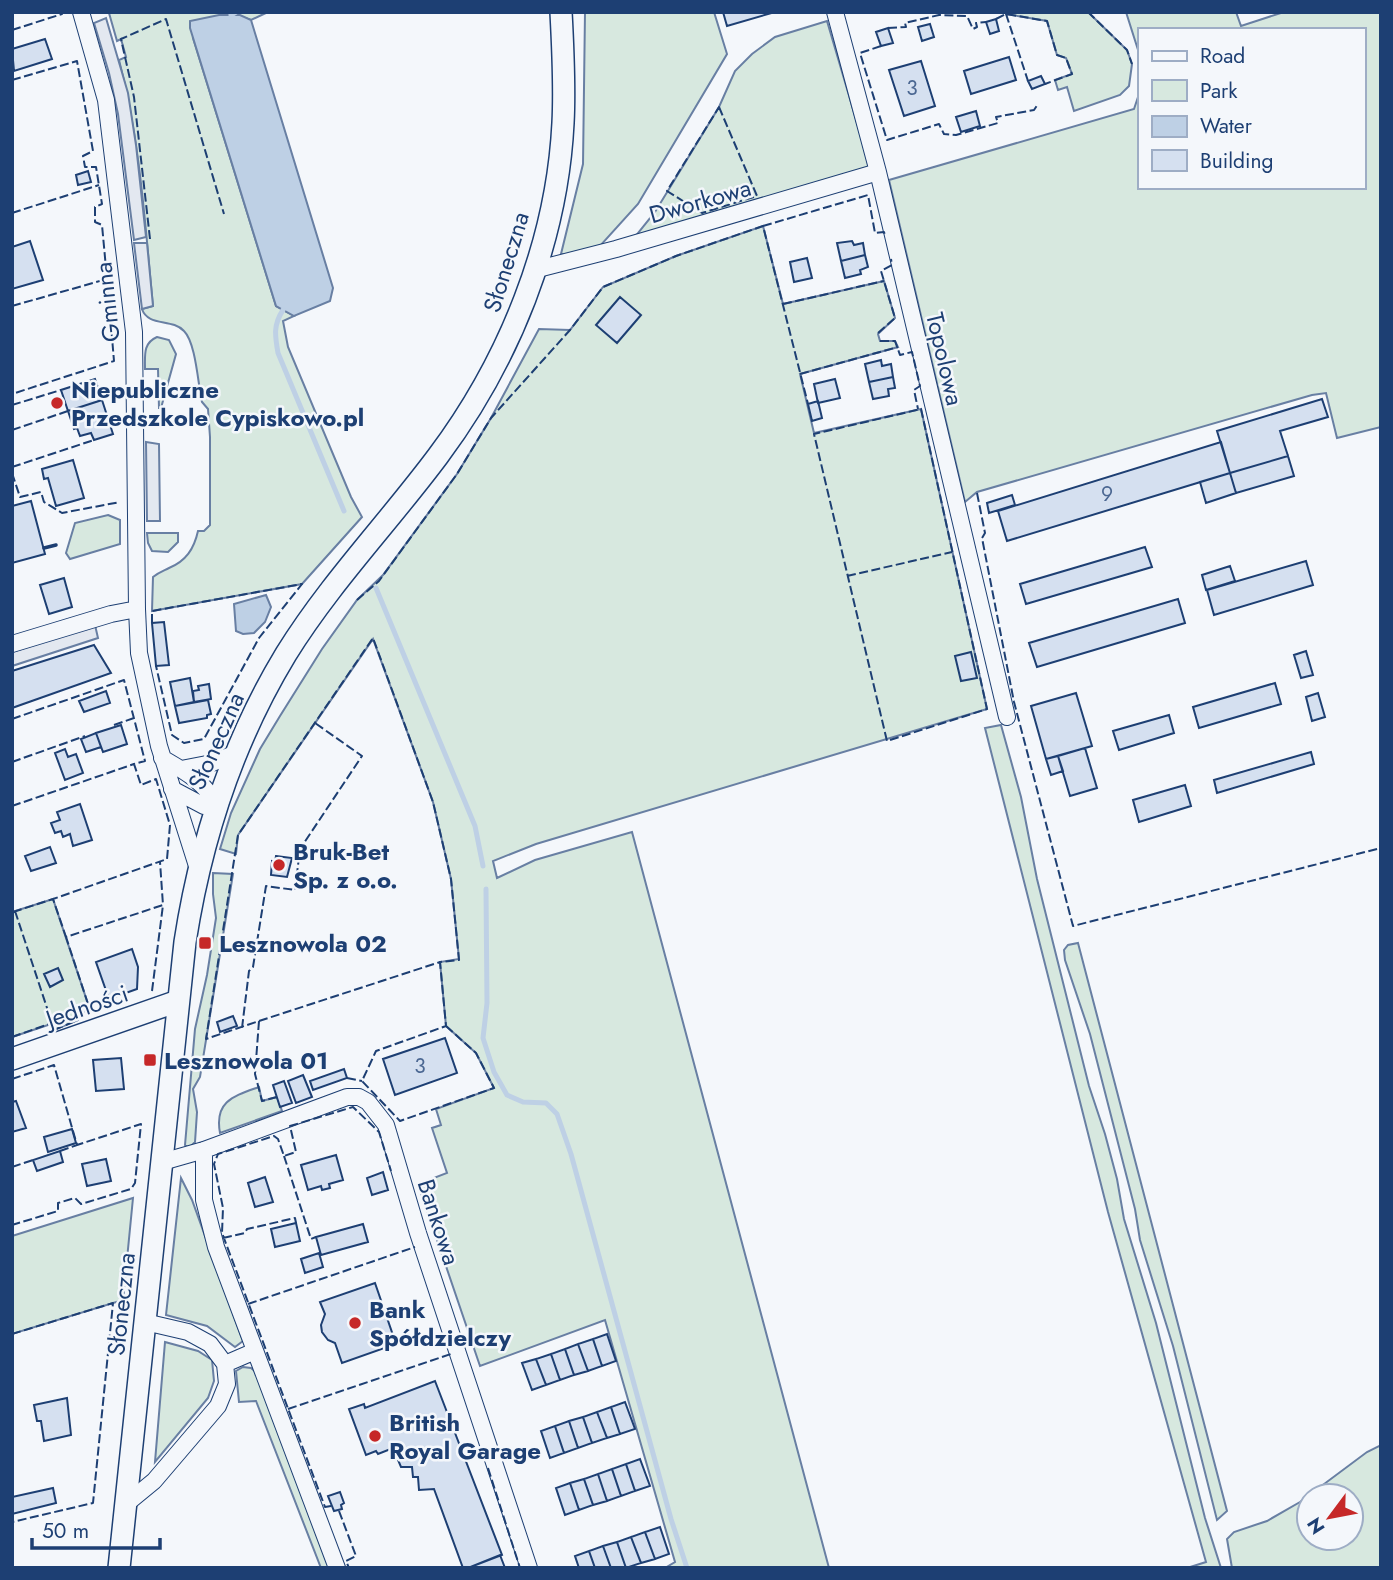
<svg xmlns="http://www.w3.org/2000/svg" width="1393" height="1580" viewBox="0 0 1393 1580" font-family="Jost,sans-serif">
  <rect width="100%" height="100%" fill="#f4f7fb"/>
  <path fill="#d7e8df" stroke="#687fa3" stroke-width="2" fill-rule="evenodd" d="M268,12L251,20C228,9 213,26 193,38L276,306L294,316L283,321L288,347L351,497L362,517L302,584L152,611L153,577C159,572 163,571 169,568C186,561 194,549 198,531H204L210,525V437L208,409L202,402C198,385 196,343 184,331C172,318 148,327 142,309L153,306C145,224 140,140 119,60L126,57L121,39L117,41L109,13Z
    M585,12H714L727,54L638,204L600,246L574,256L561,254L583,164Z
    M1006,12H1088L1127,50L1132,64L1129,86L1120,95L1074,111L1067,87L1058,90L1055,80L1072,74L1066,58L1057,55L1047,21L1006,14Z
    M1126,12H1236L1241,26L1284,12H1381V427L1337,438L1326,393L1312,395L977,492L965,502L889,180L1134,109L1139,94V187H1363V30H1139V53Z
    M827,21L870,167L634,238L655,212L719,107L735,71L752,54L775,37Z
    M763,226L783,304L884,281L895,318L878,334L880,341H895L898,347L800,374L814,433L921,409L987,709L536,844L493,861L497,878L535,860L632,832L829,1568H665L675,1562L605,1320L480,1366L418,1184L447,1173L432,1128L441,1125L436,1109L494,1088L476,1053L446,1026L440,962L459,959L451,879L433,802L373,639L238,835L236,854L220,849L231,813L260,749L280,716L322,649L357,600L383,575L457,474L491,418L539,329L570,330L603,287L676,256Z
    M157,337L169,340L176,354L161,408H159L158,369H145C145,355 143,343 157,337Z
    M108,515L120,520V544L70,559L66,553L75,523Z
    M147,533H178V542L168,552L152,551L148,543Z
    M1001,725L1021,797L1037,879L1089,1086L1105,1134L1117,1179L1124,1219L1156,1323L1205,1518L1221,1568H1187L1206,1562L1108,1212L985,728Z
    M213,873L233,874L200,1077L193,1089L197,1112L195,1142L189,1148L185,1145L195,1029L207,975L216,918L213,894Z
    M53,899L90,1010L79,1014L78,1020L54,1030L51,1024L12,1037V912Z
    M1078,943L1227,1511L1217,1520L1173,1346L1140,1240L1135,1209L1090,1034L1065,960L1064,950L1068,945Z
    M259,1087L262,1101L277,1097L282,1111L220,1133C214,1101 234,1096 259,1087Z
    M181,1178L192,1200L243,1341L235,1347L207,1326L166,1315Z
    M133,1198L123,1300L12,1334V1236Z
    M165,1342L198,1351L212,1360L214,1381L208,1398L155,1462Z
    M243,1367L251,1368L257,1373L331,1568H321L256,1401L239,1402L236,1371Z
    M1381,1445V1568H1232L1227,1539L1234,1532L1267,1521L1300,1502L1367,1452ZM1309,1496H1351V1538H1309Z"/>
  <path fill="#e3e8f0" stroke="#687fa3" stroke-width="2" d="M106,18L128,93L136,145L146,237L134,240L118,114L109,73L94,23Z
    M134,243H147L153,306L142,309Z
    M146,442L159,444L160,521H147Z
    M95,625L98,638L12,666V652Z"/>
  <path fill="#bed0e5" stroke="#687fa3" stroke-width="2" d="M219,15H240L251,20L333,288L330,301L294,316L276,306L190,28V21Z
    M266,595L271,607L265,622L254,633L243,634L236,631L234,604Z"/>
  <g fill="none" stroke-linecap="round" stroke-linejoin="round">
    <path stroke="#bed0e5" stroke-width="5" d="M231,15L236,12
      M283,310C273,325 275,336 278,353L344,511
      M376,588L475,826L483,866
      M486,889L487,1003L483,1038L494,1072L507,1095L523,1102L546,1103L557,1114L571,1154L671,1519L687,1568"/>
  </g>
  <path fill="#d5e0f0" stroke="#1d3f73" stroke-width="2" d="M723,12H775L727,26Z
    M996,19L999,31L990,34L986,22Z
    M930,24L934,37L922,41L918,27Z
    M888,28L893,43L881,46L876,32Z
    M45,39L52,59L14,71L12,49Z
    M1009,57L1016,80L971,94L964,71Z
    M921,61L935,106L904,116L889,70Z
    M1041,76L1045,84L1032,89L1028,81Z
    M976,111L980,126L961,132L956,117Z
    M88,171L91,182L78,185L76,175Z
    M30,241L43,280L12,289V247Z
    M852,241L854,245L863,243L865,255L841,261L837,243Z
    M865,255L868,267L860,270L861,274L845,278L841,261Z
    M807,258L812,278L794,282L790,262Z
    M620,297L641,315L617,343L596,325Z
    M881,360L882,366L891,364L893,377L869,382L865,364Z
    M893,377L895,388L888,389L889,396L873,399L869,382Z
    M95,379L102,400L68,411L61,390Z
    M835,379L840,398L818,403L814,384Z
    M1322,399L1328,417L1280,431L1288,456L1230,473L1217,431Z
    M102,400L113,434L94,440L91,433L80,436L77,428L74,429L68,411Z
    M818,401L822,418L812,421L808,404Z
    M1221,442L1230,473L1007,541L998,511Z
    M1288,456L1294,476L1236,493L1230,473Z
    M73,460L84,498L56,506L48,478L44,479L42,469Z
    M1230,473L1236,493L1206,503L1200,482Z
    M1012,495L1015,505L989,513L987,503Z
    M31,501L45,554L12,563V506Z
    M1145,547L1152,567L1026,604L1020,584Z
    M1306,561L1313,585L1214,615L1207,590Z
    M1230,566L1235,581L1206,590L1202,575Z
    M64,578L72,607L49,614L40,585Z
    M1178,599L1185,623L1037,667L1029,643Z
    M164,622L169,665L156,666L152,623Z
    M94,645L111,673L12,708V671Z
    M1306,651L1313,675L1301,678L1294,655Z
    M971,652L977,678L961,681L955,656Z
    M190,678L194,702L175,706L170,682Z
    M1275,683L1281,704L1199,728L1193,707Z
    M209,684L211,699L194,702L193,691L199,690L198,686Z
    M106,691L110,703L84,712L79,701Z
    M1076,693L1092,746L1046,759L1031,706Z
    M1318,693L1325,717L1312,721L1306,697Z
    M208,700L211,714L207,715V718L179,723L175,706Z
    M1169,715L1174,733L1119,750L1113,731Z
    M121,725L127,744L103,752L96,733Z
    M96,733L101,747L86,752L81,739Z
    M1085,748L1097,788L1070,796L1058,756Z
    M65,749L68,757L76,754L83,773L65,780L55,753Z
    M1311,752L1314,764L1217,793L1214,780Z
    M1058,756L1063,771L1051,775L1046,759Z
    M1185,785L1191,806L1139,822L1133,800Z
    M80,804L92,840L73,846L70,834L63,837L61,831L55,833L51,823L60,820L57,812Z
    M50,847L56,863L31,871L25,856Z
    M276,856L292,858L287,877L271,875L272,861L275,862Z
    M132,949L138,967L137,989L109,999L96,962Z
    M58,968L63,980L50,987L44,974Z
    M233,1016L237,1026L220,1032L217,1022Z
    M445,1038L457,1073L395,1095L383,1059Z
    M121,1058L124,1089L96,1091L93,1060Z
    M344,1069L347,1078L313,1090L310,1081Z
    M303,1075L312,1097L296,1103L288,1081Z
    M284,1081L292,1103L280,1107L273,1085Z
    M16,1101L26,1128L12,1132V1102Z
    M72,1129L76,1143L48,1152L44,1137Z
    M60,1151L63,1162L37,1171L33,1160Z
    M336,1155L343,1180L329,1184L330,1188L322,1190L321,1186L308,1190L301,1165Z
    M106,1159L111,1181L87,1186L82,1164Z
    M383,1172L388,1190L372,1195L367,1178Z
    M265,1177L273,1202L255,1207L248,1183Z
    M296,1223L300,1241L275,1247L271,1229Z
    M363,1224L368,1242L321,1255L316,1237Z
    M319,1253L323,1267L305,1273L301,1259Z
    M375,1283L396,1344L342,1363L335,1343L328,1340L322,1332L321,1325L325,1314L320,1302Z
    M607,1334L616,1361L602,1366L593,1339Z
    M593,1339L602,1366L588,1371L578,1344Z
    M578,1344L588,1371L574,1375L565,1349Z
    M565,1349L574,1375L560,1380L551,1354Z
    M551,1354L560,1380L546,1385L536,1359Z
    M536,1359L546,1385L532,1390L522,1363Z
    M435,1381L502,1555L468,1568H463L434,1489L419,1490L418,1477H413L412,1467H401L393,1448L378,1454L376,1451L366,1455L349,1409L364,1404L365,1408Z
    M67,1398L71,1435L44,1441L41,1421H37L34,1405Z
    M625,1402L635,1429L620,1434L611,1407Z
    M611,1407L620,1434L607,1438L597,1412Z
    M597,1412L607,1438L592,1443L583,1417Z
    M583,1417L592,1443L578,1448L569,1421Z
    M569,1421L578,1448L564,1453L555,1426Z
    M555,1426L564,1453L550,1458L541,1431Z
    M640,1459L650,1486L635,1491L626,1464Z
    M626,1464L635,1491L621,1496L612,1469Z
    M612,1469L621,1496L607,1501L598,1474Z
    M598,1474L607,1501L593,1505L584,1479Z
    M584,1479L593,1505L579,1510L570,1483Z
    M570,1483L579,1510L565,1515L556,1488Z
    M53,1488L56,1503L12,1514V1497Z
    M340,1492L344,1503L341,1505L342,1509L334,1511L328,1496Z
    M660,1527L669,1554L655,1559L645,1532Z
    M645,1532L655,1559L641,1563L631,1537Z
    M631,1537L641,1563L626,1568L617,1542Z
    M617,1542L626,1568H611L603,1546Z
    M603,1546L611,1568H595L589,1551Z
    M589,1551L595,1568H579L575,1556Z
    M500,1555L505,1568H468Z"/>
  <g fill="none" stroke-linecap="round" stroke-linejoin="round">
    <g stroke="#1d3f73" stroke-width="18">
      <path id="street" d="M81,12L106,100L134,332L137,609L139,653L159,746L198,869
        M835,12L878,172L1007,717
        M534,270L616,249L878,172
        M12,644L111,614L137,609
        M162,758C181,769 209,784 216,806H204L172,789
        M181,769L212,763L234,754
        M204,1150V1200L216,1247L337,1568
        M162,1162L204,1150L347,1097H359L368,1102L386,1125L418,1233L529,1568
        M225,1364L255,1351
        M126,1504L154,1481L218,1406L227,1384L225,1364L210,1344L188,1332L145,1322"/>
    </g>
    <g stroke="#1d3f73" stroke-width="24">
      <path id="secondary" d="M12,1059L178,1001
        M119,1568L185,942C201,839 232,743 286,654C330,583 388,523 438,456C509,361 557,243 563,123C565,86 563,49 561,12"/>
    </g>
    <use href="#street" stroke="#f4f7fb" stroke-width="16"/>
    <use href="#secondary" stroke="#f4f7fb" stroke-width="21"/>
    <path stroke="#1d3f73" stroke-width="2" stroke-dasharray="9 3.5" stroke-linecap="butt" d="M1088,12L1127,50L1132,64
      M1006,14L1028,81
      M996,19L1006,14L1047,21L1057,55L1066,58L1072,74L1045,84
      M888,28L906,27L905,23L939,15L967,16L973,29L977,27L976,23L986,22
      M12,30L62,14L61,12
      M881,46L860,53L887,140L939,124L944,134L956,135L998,123L996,117L1034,110L1038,104
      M12,80L77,61L93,151L83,156L85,167H96L102,204L95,207V222L102,225L107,279
      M719,107L757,196L702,213L667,191Z
      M12,213L99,185
      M763,226L868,195L875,233L884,232L885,235
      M150,239L134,97L121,39L166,19L224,214
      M783,304L884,281
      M12,306L107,279L114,361L12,394
      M878,333L895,318L881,271L892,265L891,259
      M880,341H895L900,355L912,352L920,386L914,390L918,409
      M800,374L898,347
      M12,405L61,390
      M921,409L987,709L887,741L814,434Z
      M12,430L68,411
      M12,467L94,440
      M12,473L20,497L41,492L44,502L62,513L120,502
      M977,493L985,533L982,538L1014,702L1073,926L1381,848
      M847,576L952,552
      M357,600L379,581L457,474L491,418L570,330L603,287L676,256L763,226L808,404
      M152,623V611L302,584L259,638L204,739L184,743L172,735L156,666
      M12,719L124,680L145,761L134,764L141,785L156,779L170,825L167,859L53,899L66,937L163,905L160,862
      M114,725L134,718
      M12,762L85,736
      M12,806L134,764
      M15,911L52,1023
      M13,912L53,899
      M152,991L163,905
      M259,1021L440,962
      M446,1026L476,1053L494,1088L400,1121L362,1081L376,1051Z
      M242,1028L249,971L253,967L266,886L295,890L300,849L362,756L315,723
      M12,1037L52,1023L54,1030L78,1020L79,1014L90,1010L66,937
      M347,1078L362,1081
      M12,1079L54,1065L77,1145L141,1124L135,1183L131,1189L81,1204L75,1198L58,1203V1211L12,1225
      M277,1097L262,1101L255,1074L259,1021L206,1039L238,835L373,638L433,802L451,879L459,960L440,962L446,1026
      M60,1151L77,1145
      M284,1156L311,1239L316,1237
      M12,1167L33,1160
      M223,1238L245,1233L247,1229L295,1218L296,1223
      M248,1304L415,1247
      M12,1334L113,1303L93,1503L12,1522
      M288,1409L451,1354
      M488,1468L520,1568
      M331,1506L325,1507L222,1233L223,1208L214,1164L218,1154L274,1136L278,1139L284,1156L296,1152L290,1126L353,1107L379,1132L391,1171
      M339,1511L356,1556L346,1561L349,1568"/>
    <path stroke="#1d3f73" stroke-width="3.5" d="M44,548L56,545"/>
  </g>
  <g fill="#c62828" stroke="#f4f7fb" stroke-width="2.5">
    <circle cx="57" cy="403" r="7"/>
    <circle cx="279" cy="865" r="7"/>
    <rect x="198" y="936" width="14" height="14" rx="3.5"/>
    <rect x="143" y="1053" width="14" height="14" rx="3.5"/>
    <circle cx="355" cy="1323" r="7"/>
    <circle cx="375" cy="1436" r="7"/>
  </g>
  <g text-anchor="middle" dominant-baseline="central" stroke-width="5" stroke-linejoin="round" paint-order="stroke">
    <g font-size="21" fill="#4b6792">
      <text x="912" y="88">3</text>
      <text x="1107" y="494">9</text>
      <text x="420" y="1066">3</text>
    </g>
    <g font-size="24" fill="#1d3f73" stroke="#f4f7fb">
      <text transform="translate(700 201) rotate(-16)">Dworkowa</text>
      <text transform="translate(506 262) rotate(-73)">Słoneczna</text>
      <text transform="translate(107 302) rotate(-96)">Gminna</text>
      <text transform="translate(945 359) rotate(77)">Topolowa</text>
      <text transform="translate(216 741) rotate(-66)">Słoneczna</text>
      <text transform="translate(87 1006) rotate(-19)">Jedności</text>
      <text transform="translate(439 1222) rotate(72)">Bankowa</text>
      <text transform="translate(121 1304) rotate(-84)">Słoneczna</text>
    </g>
    <g font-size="24" font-weight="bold" fill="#1d3f73" stroke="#f4f7fb" text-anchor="start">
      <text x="71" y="389">Niepubliczne<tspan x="71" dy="28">Przedszkole Cypiskowo.pl</tspan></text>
      <text x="293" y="851">Bruk-Bet<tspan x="293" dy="28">Sp. z o.o.</tspan></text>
      <text x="219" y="943">Lesznowola 02</text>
      <text x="164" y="1060">Lesznowola 01</text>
      <text x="369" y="1309">Bank<tspan x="369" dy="28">Spółdzielczy</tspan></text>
      <text x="389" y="1422">British<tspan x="389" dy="28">Royal Garage</tspan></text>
    </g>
  </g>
  <rect width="1393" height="1580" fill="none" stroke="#1d3f73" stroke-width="28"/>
  <rect x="1138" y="28" width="228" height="161" fill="#f4f7fb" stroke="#9eadc5" stroke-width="2"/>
  <rect x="1152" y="51" width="35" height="10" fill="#f4f7fb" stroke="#9eadc5" stroke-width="2"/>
  <text x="1200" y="63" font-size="21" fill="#1d3f73">Road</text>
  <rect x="1152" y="80" width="35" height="21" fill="#d7e8df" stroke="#9eadc5" stroke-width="2"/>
  <text x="1200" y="98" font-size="21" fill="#1d3f73">Park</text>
  <rect x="1152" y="116" width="35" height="21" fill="#bed0e5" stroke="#9eadc5" stroke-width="2"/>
  <text x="1200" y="133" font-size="21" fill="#1d3f73">Water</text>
  <rect x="1152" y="150" width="35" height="21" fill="#d5e0f0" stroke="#9eadc5" stroke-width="2"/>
  <text x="1200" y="168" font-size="21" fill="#1d3f73">Building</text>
  <g transform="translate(1330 1517) rotate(238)"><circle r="33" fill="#f4f7fb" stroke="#9eadc5" stroke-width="2"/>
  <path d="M0-5L12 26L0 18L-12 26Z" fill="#c62828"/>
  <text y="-10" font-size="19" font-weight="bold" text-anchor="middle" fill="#1d3f73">N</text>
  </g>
  <path d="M32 1538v10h128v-10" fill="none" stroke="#1d3f73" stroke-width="3.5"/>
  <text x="42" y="1538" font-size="21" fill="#1d3f73" stroke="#f4f7fb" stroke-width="5" paint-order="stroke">50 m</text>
</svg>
